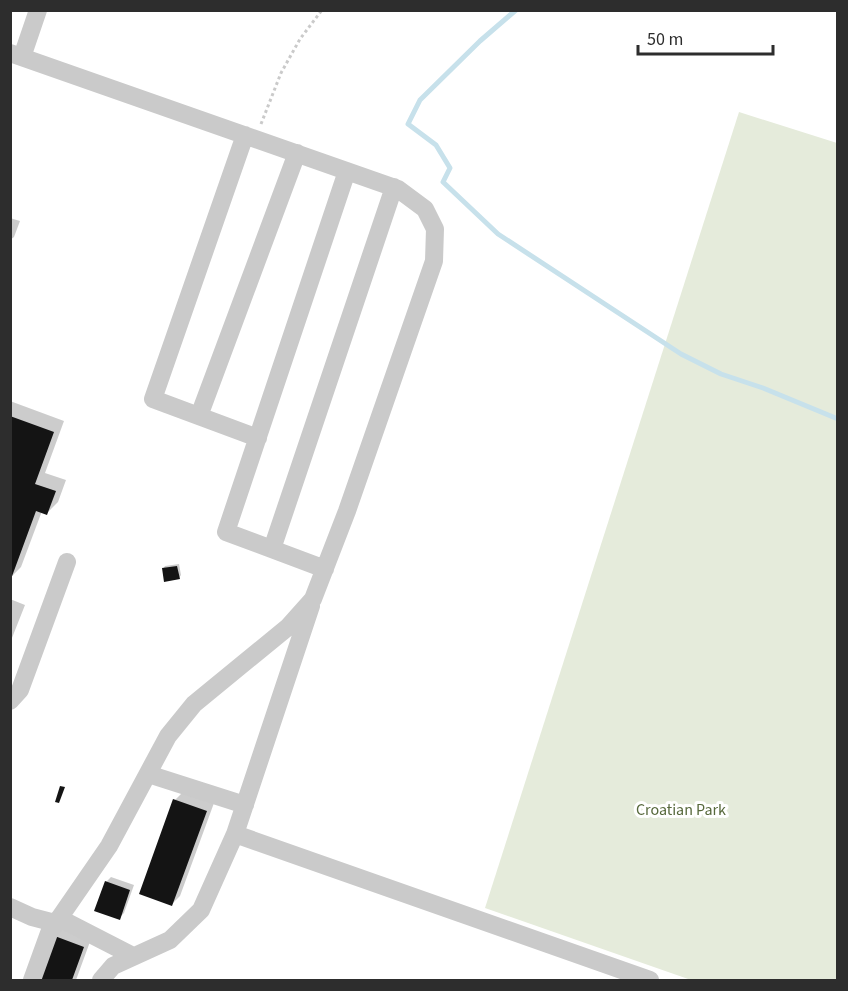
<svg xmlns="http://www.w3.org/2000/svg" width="848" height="991" viewBox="0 0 848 991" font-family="'Source Sans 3',sans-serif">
  <rect width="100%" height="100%" fill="#fff"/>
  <path fill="#e5ebdb" d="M739,112L837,143V980H691L485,908Z"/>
  <path fill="#0003" d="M10,218L20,221L14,237L10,240Z
    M10,401L64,421L45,473L66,480L58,502L47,513L42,511L21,567L10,578Z
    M179,564L181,575L179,578L163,569L165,566Z
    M10,599L25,605L10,643Z
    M183,792L214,803L180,896L172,904L175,800Z
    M111,877L134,885L124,913L119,918L106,882Z
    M61,928L91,939L76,980H37Z"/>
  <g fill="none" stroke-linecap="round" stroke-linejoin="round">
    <path stroke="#c7e1eb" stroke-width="5" d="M516,10L480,41L420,100L408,124L436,145L450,168L443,182L498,234L681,354L721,374L763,388L838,419"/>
  </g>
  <path fill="#141414" d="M10,416L54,432L35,484L56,491L47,515L36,511L11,579Z
    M177,566L180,579L164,582L162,568Z
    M60,786L65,787L59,803L55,802Z
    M173,799L207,811L172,906L139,894Z
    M105,881L130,890L120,920L94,911Z
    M52,935L84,947L72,980H35Z"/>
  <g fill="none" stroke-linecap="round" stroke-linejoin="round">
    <path stroke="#cacaca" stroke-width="3" stroke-dasharray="3 3" stroke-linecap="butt" d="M261,124L281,73L300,39L322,10"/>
    <path stroke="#cacaca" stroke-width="18" d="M10,53L398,189L425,209L435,229L434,261L347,511L313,599L288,627L194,704L168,736L109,846L49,933L32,980
      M22,57L38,10
      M245,135L153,399L258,438
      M199,416L297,153
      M272,549L394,187
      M325,569L226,532L347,171
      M311,606L235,834L650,980
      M10,701L20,690L67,562
      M148,774L245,805
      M10,907L32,917L55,923
      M59,918L133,956
      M101,980L113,966L170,940L201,910L235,834"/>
  </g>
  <g text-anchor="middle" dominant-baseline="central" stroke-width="6" stroke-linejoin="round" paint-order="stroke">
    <g font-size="16" fill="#56683b" stroke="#fff">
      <text x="681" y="810">Croatian Park</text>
    </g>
  </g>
  <rect width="848" height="991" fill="none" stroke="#2d2d2d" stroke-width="24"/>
  <path d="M638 45v9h135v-9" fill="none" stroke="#2d2d2d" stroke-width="3"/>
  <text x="647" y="45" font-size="18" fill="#2d2d2d" stroke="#ffffff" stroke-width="4.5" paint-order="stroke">50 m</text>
</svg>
